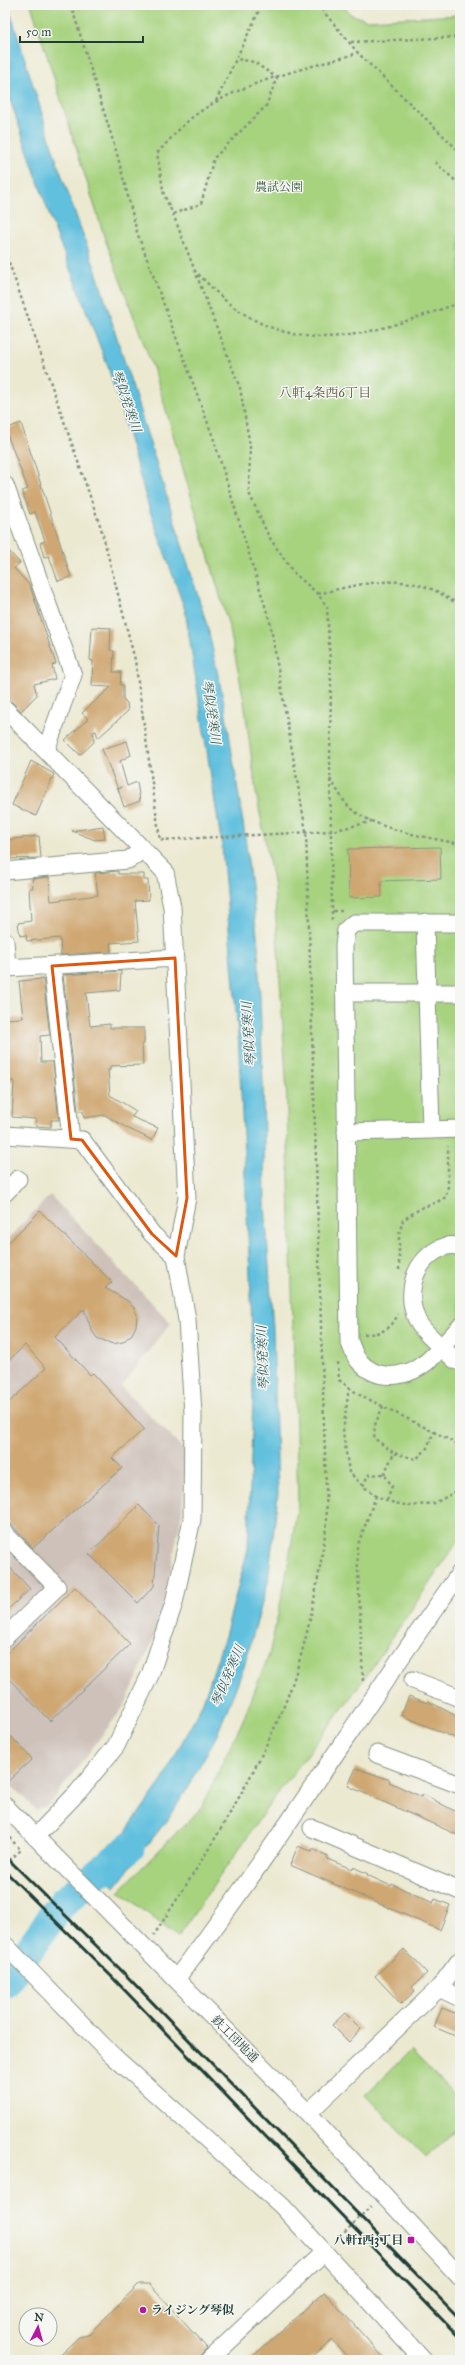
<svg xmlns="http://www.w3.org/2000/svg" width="465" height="2365" viewBox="0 0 465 2365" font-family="'IM FELL Great Primer','Noto Serif JP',serif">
  <rect width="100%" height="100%" fill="#f6f6f2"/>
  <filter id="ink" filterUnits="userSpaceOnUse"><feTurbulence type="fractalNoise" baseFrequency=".025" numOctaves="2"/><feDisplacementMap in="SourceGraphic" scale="8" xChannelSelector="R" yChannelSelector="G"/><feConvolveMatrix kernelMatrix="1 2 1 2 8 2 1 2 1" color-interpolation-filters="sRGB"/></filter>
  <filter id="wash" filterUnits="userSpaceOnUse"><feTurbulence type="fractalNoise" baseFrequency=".012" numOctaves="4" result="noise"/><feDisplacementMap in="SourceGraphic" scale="16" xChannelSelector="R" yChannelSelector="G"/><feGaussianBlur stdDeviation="0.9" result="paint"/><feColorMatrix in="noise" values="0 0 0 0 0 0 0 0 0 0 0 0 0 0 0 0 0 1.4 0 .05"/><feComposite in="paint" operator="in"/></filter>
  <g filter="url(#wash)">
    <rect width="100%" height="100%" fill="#ece9d1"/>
    <path fill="#cec1ba" d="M50,1195L171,1323L121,1387L186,1451L182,1512L159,1626L125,1705L49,1805L36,1810L5,1779V1242Z"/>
    <path fill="#a7d37f" stroke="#63885a" d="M31,5H343L350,14L367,20L460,15V1538L363,1681L267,1808L178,1937L119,1891L201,1808L243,1720L269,1655L285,1582L298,1504L286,1075L274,887L256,792L244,701L230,630L156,376L105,239Z
      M411,2050L460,2101V2125L426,2158L365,2095Z"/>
    <path fill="#60c0de" stroke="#407e89" d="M5,5H8L57,162L97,274L208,628L225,708L244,829L258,943L263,1083L265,1204L273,1329L278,1493L268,1582L244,1667L216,1737L173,1812L115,1887L96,1868L127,1830L162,1781L203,1702L225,1636L248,1549L253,1396L251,1296L238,1033L222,847L185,610L150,511L108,367L54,228L5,85Z"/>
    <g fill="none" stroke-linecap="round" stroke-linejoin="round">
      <path stroke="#60c0de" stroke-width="30" d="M5,1983L63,1902L131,1846"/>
    </g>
    <g id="blocks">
      <path fill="#cfa772" d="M21,423L71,577L58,581L49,556L44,557L40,543L45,541L35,512L30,514L22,491L28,489L5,429Z
        M5,547L20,563L14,568L30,586L56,664L52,665L55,679L34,684L37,695L21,711L12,702L5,699Z
        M92,627L111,628L110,650L114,651L113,672H121L120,685H123V699L127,703L128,711L98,738L96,731L93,732L94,742L80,755L65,740L88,719L82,713L111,687L92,686L93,661L90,660Z
        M127,741L131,755L120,761L127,786L137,782L140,801L124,807L118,789L122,787L118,789L102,749Z
        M31,761L54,774L36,816L12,805Z
        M103,826L105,839L95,840L72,831Z
        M39,836L41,858L5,859V840Z
        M440,847L441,879L381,881L382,897L349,898L348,849Z
        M118,871V874H144V880H148L149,900L135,901L139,941L110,943L111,952L61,955L60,938L27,941L26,935L20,936L18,923L31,921L29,888H33L32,879L49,877L51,901L98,895L95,873Z
        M121,971L120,990L86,993L90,1026L110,1024V1028H144V1044H142L143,1065L110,1066V1070H108L110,1095L136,1111L132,1117L158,1128L152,1140L127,1128L105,1115L84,1118L83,1111H78L63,975Z
        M43,979L50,1035L40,1036L41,1062H53L59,1120H51V1127L35,1126L36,1119L12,1117L14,1081H5V1019L23,1018L19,981Z
        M40,1211L112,1282L105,1288L128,1301L134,1308L137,1315L136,1326L132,1334L123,1342L113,1344L97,1338L92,1331L84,1309L55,1337L90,1375L93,1373L144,1429L112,1458L122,1468L33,1548L5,1518V1406L46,1368L25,1345L5,1364V1246Z
        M139,1505L159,1526L154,1586L138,1603L89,1554Z
        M5,1562L30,1589L5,1612Z
        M75,1587L130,1644L50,1721L5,1675V1655Z
        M409,1696L427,1703L428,1701L460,1718V1740L401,1715Z
        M5,1730L32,1759L5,1784Z
        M356,1768L390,1780L389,1782L422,1797L423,1794L460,1814V1836L348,1786Z
        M298,1846L312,1852L313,1849L328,1856L327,1859L352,1869L353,1867L368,1874L367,1875L391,1886L392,1884L433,1903L435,1899L450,1905L440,1930L290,1865Z
        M404,1949L427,1973L412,1987L415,1991L401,2004L375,1976Z
        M442,2008L460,2015V2038L434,2027Z
        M345,2013L361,2029L349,2042L332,2025Z
        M139,2284H149L207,2348L195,2360H54L79,2337L88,2335Z
        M324,2292L386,2360H350L332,2340L310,2360H249Z"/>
    </g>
  </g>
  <g filter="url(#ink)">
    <use href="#blocks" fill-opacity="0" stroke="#869382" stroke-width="1"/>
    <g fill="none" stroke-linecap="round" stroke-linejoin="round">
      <g stroke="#869382" stroke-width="19">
        <path id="minor" d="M5,485L73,675L46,750
          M5,709L165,872L172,907L187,1198L176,1256L187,1320L193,1413L192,1519L174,1603L150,1675L116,1746L78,1792L35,1837
          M5,871L128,860L143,850
          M425,922L431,1130L460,1129
          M5,941L7,968L175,958
          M52,966L71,1139
          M344,993H460
          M346,1132L431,1130
          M5,1135L82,1140L152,1234L176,1256
          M5,1193L18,1179
          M460,1247C452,1244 444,1246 437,1250C412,1265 406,1295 417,1320C423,1333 445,1350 455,1360L460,1362
          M447,1341L460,1327
          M435,1354C415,1376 380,1386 358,1360C354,1355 352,1347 349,1341L344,945L346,930L354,923H460
          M5,1534L57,1587L5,1637
          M413,1680L460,1698
          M377,1754L460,1785
          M5,1806L308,2113L460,2277
          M312,1828L460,1891
          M5,1945L112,2055L282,2206L423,2360
          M176,1979C276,1848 364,1707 460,1573
          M439,1988L460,1998
          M308,2113L439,1988L460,1960
          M209,2360L324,2252"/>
      </g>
      <path stroke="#869382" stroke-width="2.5" stroke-dasharray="3 3" stroke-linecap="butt" d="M71,5L117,154L137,232L213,437L270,622L306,832L327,1522C318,1582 308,1644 286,1701C252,1784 203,1859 154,1935
        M318,5L358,53L460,152
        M351,42L460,37
        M216,101L258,13L257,5
        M435,162L460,185
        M173,214L201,204L214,158L266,106L277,78L254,62L237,59
        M5,251L101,528L135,660L160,840L332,831L374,821
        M194,270C205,281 216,292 227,302C307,364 377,330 460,303
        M318,594C355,585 399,573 436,591C444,595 452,601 460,605
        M330,779C336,787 342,800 349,807C375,830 427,837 460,844
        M332,911V921
        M342,911H332L330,759L331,682L327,607L318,594L294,573L269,537L249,493L250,446L240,388L173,214L164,195L157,153C169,141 181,126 194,116C241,81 303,70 358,53
        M399,1270V1234L403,1220L421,1208L437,1202L446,1197L448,1186V1146
        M364,1334C381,1334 391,1330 398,1314
        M338,1362L339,1380L358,1394L460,1445
        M349,1387L343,1432L349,1472L363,1486L376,1496L394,1503L410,1506L435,1503L455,1492L460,1485
        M383,1406L375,1425L374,1438L394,1453
        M384,1474L394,1453L416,1459L426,1450L434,1432
        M363,1486L368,1475L384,1474L392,1486L387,1500
        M363,1681L357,1547L376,1496
        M5,1833L21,1850L5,1864
        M336,2241L371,2206"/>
      <use href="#minor" stroke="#fff" stroke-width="17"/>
      <path stroke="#1f3d34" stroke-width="3" d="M5,1856L119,1968L460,2319
        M5,1871L111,1976L460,2338"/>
    </g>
  </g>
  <path fill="none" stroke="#de580e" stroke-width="3" stroke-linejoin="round" d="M175,958L187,1198L176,1256L152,1234L82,1140L71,1139L52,966Z"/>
  <g fill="#b5179e" stroke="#f6f6f2" stroke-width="1.5">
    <rect x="407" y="2236" width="8" height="8" rx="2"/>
    <circle cx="143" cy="2310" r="4"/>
  </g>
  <g text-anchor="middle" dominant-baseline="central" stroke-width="3" stroke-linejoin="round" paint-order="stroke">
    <g font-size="12" fill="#3a5b43" stroke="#f6f6f2">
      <text x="279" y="187">農試公園</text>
    </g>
    <g font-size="12" fill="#1f3d34" stroke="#f6f6f2">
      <text transform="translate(235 2039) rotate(45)">鉄工団地通</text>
    </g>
    <g font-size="12" font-weight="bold" fill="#1f3d34" stroke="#f6f6f2" text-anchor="end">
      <text x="403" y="2240">八軒1西3丁目</text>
      <text x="151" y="2310" text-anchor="start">ライジング琴似</text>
    </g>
    <g font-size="13" fill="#5d624a" stroke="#f6f6f2">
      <text x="325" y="393">八軒4条西6丁目</text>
    </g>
    <g font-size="13" font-style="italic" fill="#2f5e5e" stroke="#f6f6f2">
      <text transform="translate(126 401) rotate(71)">琴似発寒川</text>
      <text transform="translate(211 712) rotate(82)">琴似発寒川</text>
      <text transform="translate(249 1034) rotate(-94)">琴似発寒川</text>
      <text transform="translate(263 1358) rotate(-92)">琴似発寒川</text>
      <text transform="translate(228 1676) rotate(-67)">琴似発寒川</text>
    </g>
  </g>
  <rect width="465" height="2365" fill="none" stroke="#f6f6f2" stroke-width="20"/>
  <g transform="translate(38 2327) rotate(6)"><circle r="19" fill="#f6f6f2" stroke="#a0aca6"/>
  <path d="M0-3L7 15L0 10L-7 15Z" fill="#b5179e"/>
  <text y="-6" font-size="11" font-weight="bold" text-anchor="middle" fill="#1f3d34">N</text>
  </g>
  <path d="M20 36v6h123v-6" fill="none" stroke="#1f3d34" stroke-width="2"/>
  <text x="26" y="36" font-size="12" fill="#1f3d34" stroke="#f6f6f2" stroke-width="3" paint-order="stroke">50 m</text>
</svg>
